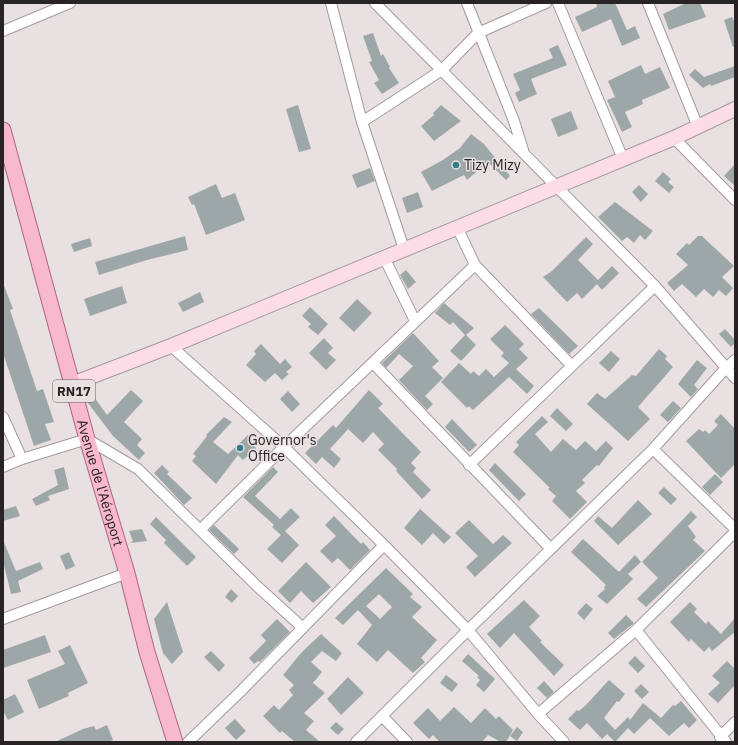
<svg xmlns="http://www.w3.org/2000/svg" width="738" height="745" viewBox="0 0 738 745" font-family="'IBM Plex Sans',sans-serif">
  <rect width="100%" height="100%" fill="#e9e0e2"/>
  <path fill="#9ea7a8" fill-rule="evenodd" d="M596,3H615L627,30L635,26L640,38L622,46L611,19L582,32L575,17L597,7Z
    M686,3H700L706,17L669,30L663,14Z
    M732,17L735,23V47H733L724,20Z
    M373,33L381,56L383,54L390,67L389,68L399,83L382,94L374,83L379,80L369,62L372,61L363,36Z
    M558,45L567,65L531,79L537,94L519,102L515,93L520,90L513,74L553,58L549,49Z
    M641,65L645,74L660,67L670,88L642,100L643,104L625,112L632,127L622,132L607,100L615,97L608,81Z
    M735,66V77L711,86L710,84L703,88L689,75L695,69L704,77Z
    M298,105L311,149L299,152L286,109Z
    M441,105L461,121L434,141L421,126L434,115L433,113Z
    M571,111L578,129L558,137L551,119Z
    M471,134L484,144L510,176L506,180L488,162L467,180L464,175L432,191L421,172L443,160L460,148Z
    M735,164V186L724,176Z
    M370,168L375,181L357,188L352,175Z
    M663,172L671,179L668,182L674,187L669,193L655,181Z
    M216,184L222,198L235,193L245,220L206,235L194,204L192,205L188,197Z
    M639,185L648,194L641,202L632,192Z
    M418,192L423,207L407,213L402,198Z
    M615,202L653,231L645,240L640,235L634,243L627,237L622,241L598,217Z
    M185,236L188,250L147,260L99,275L95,262Z
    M698,236H702L734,266L722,277L733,288L726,296L719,290L713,297L704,289L696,297L682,284L674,291L667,283L688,265L676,254L687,243L689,245Z
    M586,237L593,244L578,260L598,280L612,266L619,273L602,290L597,284L582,299L577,293L567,302L543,277L552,271Z
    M90,238L92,246L74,252L71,244Z
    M406,270L416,282L408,289L400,275Z
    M3,283L13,309L10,310L37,391L43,389L54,422L45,424L51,440L34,446L3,353Z
    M122,286L127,303L90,316L84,299Z
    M200,292L204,302L183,312L178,303Z
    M357,299L372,313L354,332L339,318Z
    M444,303L474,328L466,335L476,345L461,361L450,351L465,335L453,322L450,325L435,313Z
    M310,307L328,324L318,335L308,327L311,324L302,316Z
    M539,308L578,346L569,354L531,314Z
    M505,325L524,344L519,349L528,358L516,369L534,386L527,394L509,377L473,410L469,406L467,408L441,382L459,363L471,374L473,371L479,376L486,369L494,377L509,363L501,356L504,353L490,339Z
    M725,329L735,340V343L731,347L719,334Z
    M413,333L439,361L432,367L443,378L425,396L433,404L427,410L399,380L413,366L399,354L386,368L382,363Z
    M324,338L333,348L328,353L336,360L326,370L309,353Z
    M261,344L280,364L285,359L292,367L286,372L289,374L282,380L275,373L265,382L246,365L256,354L254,351Z
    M659,349L667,356L665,359L673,367L638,407L650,419L628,441L587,404L597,393L605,399L632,375L636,376Z
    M611,351L620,359L609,372L599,363Z
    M697,360L707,368L694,385L698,389L691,397L678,384Z
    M131,390L143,401L124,422L142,439L137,445L145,453L139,460L113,436L85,399L92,394L107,415Z
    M369,390L383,404L378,408L421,452L411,463L416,468L413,472L431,490L422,499L396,471L397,469L378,450L384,444L373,432L363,443L348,429L330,449L341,459L334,468L322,457L316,464L305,453L333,425L336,428Z
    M288,391L300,404L292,412L280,399Z
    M673,401L681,408L668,422L660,415Z
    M557,408L573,424L566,431L550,416Z
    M721,414L735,429V464L721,478L686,441L699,429L703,432L705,430L709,434L718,425L714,421Z
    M542,416L548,422L535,434L551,452L563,439L576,450L585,441L596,451L606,441L613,448L599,466L597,465L582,480L585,483L576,491L587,502L570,519L552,501L556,496L548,489L550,488L513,452L519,445L516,442Z
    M224,417L232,422L213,442L228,454L248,435L251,438L249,441L256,448L243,460L238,455L216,484L192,461L196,456L193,454L207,436L206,435Z
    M452,419L477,445L469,452L445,427Z
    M495,463L526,494L519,501L489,470Z
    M162,465L169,472L167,474L192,498L184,505L154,473Z
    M64,467L69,489L48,496L50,500L36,506L32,499L58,485L54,470Z
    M273,467L278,472L255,496L280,519L291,508L300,517L285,531L299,545L282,563L267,549L281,535L272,527L274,525L243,497Z
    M715,474L723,482L710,495L702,487Z
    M664,487L677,499L671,505L658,493Z
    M638,500L652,514L618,545L594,521L598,516L612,528Z
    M16,506L20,516L3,521V510Z
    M420,509L451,537L444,544L433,533L422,545L404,528Z
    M691,511L697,517L688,526L696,537L693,540L705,551L646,607L637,599L658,578L642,562Z
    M334,516L361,544L363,542L370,550L350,570L338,558L332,563L320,551L336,536L325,525Z
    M156,517L196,557L187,566L164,543L166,540L150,524Z
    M469,520L493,544L503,535L512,543L475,577L466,567L478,556L455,533Z
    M214,525L239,549L234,554L209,530Z
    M142,529L147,541L130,543L133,541L129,531Z
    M583,539L619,572L635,555L641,562L628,574L633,579L607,604L597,596L605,589L604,587L606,585L571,552Z
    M3,540L16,571L40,562L43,569L18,581L21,592L11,594L3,561Z
    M69,552L75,566L66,570L60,556Z
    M306,562L331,587L313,603L301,591L290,603L278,591Z
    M386,568L413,594L410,597L422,607L412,617L437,640L421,658L425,662L413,673L388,650L377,662L357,644L372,625L358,610L343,625L335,618ZM379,594L392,607L380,619L366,606Z
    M231,589L238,596L232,603L225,597Z
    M524,600L540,616L529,627L542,641L540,642L564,665L554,676L514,633L500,648L487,634Z
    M167,602L183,652L172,664L163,653L154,619Z
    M690,602L697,609L694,612L706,624L708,621L721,634L735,618V632L712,651L709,647L704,652L691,639L689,642L670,622Z
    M586,603L593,609L584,620L577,613Z
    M626,615L634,623L614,639L608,633Z
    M277,619L290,632L260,662L258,661L254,664L249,658L266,641L261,635Z
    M321,634L342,653L336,661L322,651L311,662L322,672L313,683L325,693L304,713L314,721L306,730L320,742H295L282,731L280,733L263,716L274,705L279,710L293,695L289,690L294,685L283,675L301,653Z
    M45,635L51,652L3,668V650Z
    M70,645L88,683L68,693L69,696L39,709L27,680L65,664L58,651Z
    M211,651L225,665L219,672L204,657Z
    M468,654L495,679L484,692L476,685L480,680L477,677L479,676L462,661Z
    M635,656L645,666L638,673L628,663Z
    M727,661L735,669V685L718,703L708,694L720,683L712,676Z
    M446,675L458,684L452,692L440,683Z
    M348,677L364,693L341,715L327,699Z
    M609,680L625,694L619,702L617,701L604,718L615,730L628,717L630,720L643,703L661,718L673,705L675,706L681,701L697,720L689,728L684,723L669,736L650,718L634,734L628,728L615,742L607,734L602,739L587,723L580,730L568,719L577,710L579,711L586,705Z
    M544,681L554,692L547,698L537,688Z
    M641,684L649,692L642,699L634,691Z
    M15,694L24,712L8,720L3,711V700Z
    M454,707L471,723L485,708L496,719L499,716L513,730L506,742H501L488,735L482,742H440L433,735L429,739L413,723L428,708L440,721Z
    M235,719L246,731L236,740L225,728Z
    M336,722L344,729L338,735L330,728Z
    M107,725L113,740L109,742H55L83,729L94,726L96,730Z
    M517,727L523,732L517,741L510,736Z"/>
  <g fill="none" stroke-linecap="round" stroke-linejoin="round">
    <g stroke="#a39a9c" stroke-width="12">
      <path id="street" d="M331,3L362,122L404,249
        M375,3L655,286L735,378
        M467,3L514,121L523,150
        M558,3L623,159
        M648,3L698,127
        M3,31L70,3
        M362,122L442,70L478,33L546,3
        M674,138L735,200
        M457,227L475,265L572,366
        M384,257L415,321
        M171,346L284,447L384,545L468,630L538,714L564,742
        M373,363L551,549
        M3,417L22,459
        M653,449L735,529
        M469,465L655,286
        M3,467L22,459L87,439L138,469L258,587L303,628
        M201,529L284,447L475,265
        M3,619L127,573
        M636,630L726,742
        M538,714L636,630L735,532
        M382,716L407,742
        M720,737L735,722
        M188,742L240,692L384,545
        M356,742L468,630L653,449L725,369L735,360"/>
    </g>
    <g stroke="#a39a9c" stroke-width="16">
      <path id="secondary" d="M72,384L171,346L674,138L735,109"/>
    </g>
    <g stroke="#ac667e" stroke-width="17">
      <g id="primary">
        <path id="s1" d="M3,130L87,439L127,573L147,652L175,742"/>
      </g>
    </g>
    <use href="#street" stroke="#fff" stroke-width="10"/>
    <use href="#secondary" stroke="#fbdce7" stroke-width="14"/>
    <use href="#primary" stroke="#f8b8ce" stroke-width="15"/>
  </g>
  <g fill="#357c87" stroke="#e9e0e2" stroke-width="1.5">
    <circle cx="456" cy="165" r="4"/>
    <circle cx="240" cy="448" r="4"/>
  </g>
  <g text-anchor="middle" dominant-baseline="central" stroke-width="3" stroke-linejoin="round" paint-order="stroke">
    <rect fill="#e9e0e2" stroke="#625c5e" stroke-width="1" x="53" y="380" width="42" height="22" rx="3"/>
    <g font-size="13" font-weight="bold" fill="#282425">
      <text x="74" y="391">RN17</text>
    </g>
    <g font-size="14" fill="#282425" stroke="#e9e0e2" text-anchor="start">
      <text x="464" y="165">Tizy Mizy</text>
      <text x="248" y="440">Governor's<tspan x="248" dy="16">Office</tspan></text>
    </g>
    <g font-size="14" fill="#282425" stroke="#e9e0e2">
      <text stroke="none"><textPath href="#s1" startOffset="366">Avenue de l'Aéroport</textPath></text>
    </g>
  </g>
  <rect width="738" height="745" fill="none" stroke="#282425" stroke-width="8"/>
</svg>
